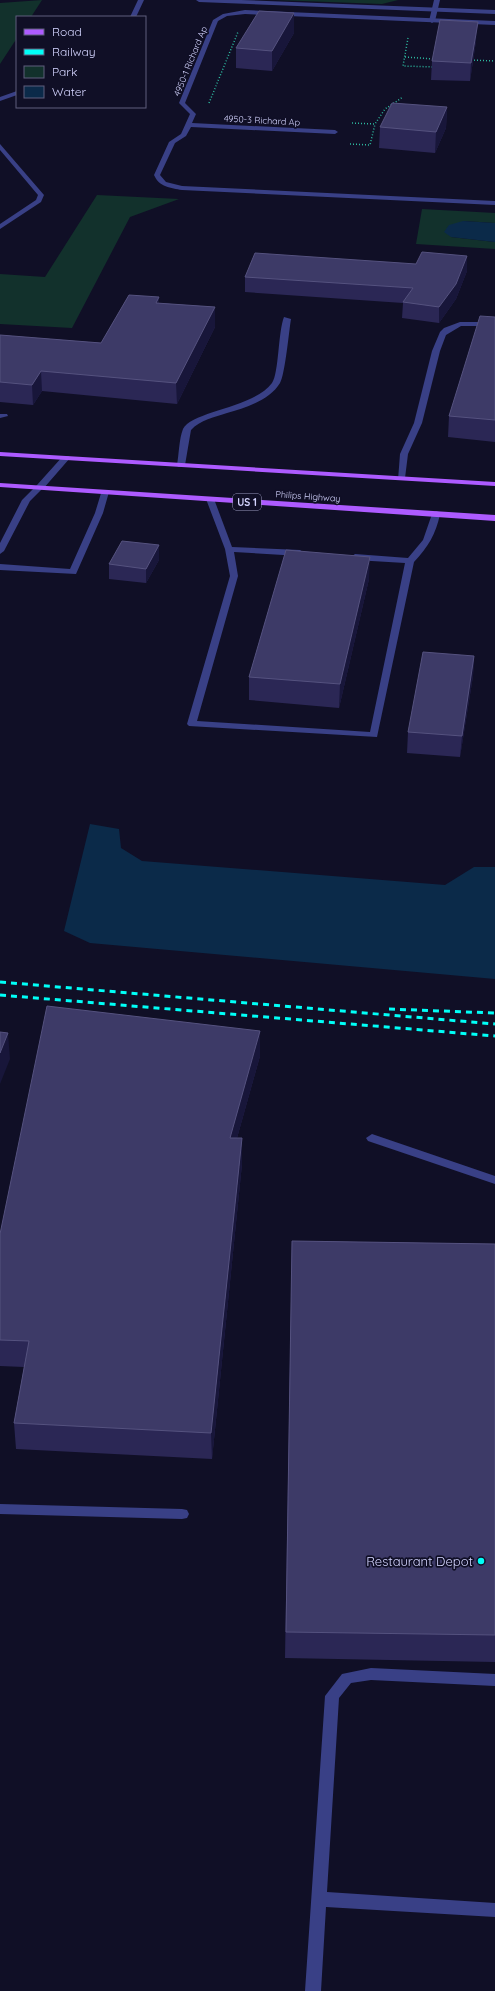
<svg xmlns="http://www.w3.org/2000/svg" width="495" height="1991" viewBox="0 0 495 1991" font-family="Quicksand,sans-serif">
  <rect width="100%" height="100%" fill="#100f26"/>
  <path fill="#12312c" d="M42,0L31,17H17V38L0,64V3Z
    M275,0H398L382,4Z
    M97,195L179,199L130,217L72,328L0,324V274L45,277Z
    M422,209L495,213V223L463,221L451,237L495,242V249L416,244Z"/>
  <path fill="#0b2a49" d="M463,221L495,223V242L451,237L444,232L449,225Z
    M90,824L119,829L121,848L142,861L445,885L474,867H495V979L90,943L64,931Z"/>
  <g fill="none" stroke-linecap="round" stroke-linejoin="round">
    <path stroke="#2dbaa0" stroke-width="1.5" stroke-dasharray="1 2" stroke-linecap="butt" d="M408,38L403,66L435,67
      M405,57L434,59
      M471,60L495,61
      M209,103L238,32
      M352,123L375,124L385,109L403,97
      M350,144L370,145L375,124"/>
    <path fill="#394086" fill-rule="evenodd" d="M138,0H144L136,17H130Z
      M434,0H440L435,21L432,23L429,21Z
      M17,91V95L0,101V97Z
      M0,144L44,195L41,202L0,229V224L36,200L38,195L0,150Z
      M284,317L291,319C289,331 285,375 280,383C270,400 245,408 227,413C215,417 200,420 191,430L185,465L181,467H178L177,465C179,454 179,439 183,429C192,411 254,408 272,383C279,373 278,332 284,317Z
      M460,322H495V326H461L446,335L440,351L422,423L408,454L405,478L404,480H398L400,454L414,423L432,351L440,332L444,328Z
      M0,414H7L8,416L0,418Z
      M37,485H40L44,487L30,501L4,551L0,554V543L22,500Z
      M102,490H108L109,492L103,513L76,574L0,570V564L70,569L95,513Z
      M207,497H213L214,499L232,547L300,550L304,553L300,556L234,552L238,576L197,721L370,732L405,563L355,560L351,557L355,554L408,558L423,540L432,514L436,511L439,512L440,514C436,534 428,547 414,562L377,737L189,726L187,724L230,576L225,549L206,499Z
      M372,1134L495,1176V1184L368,1141L366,1138Z
      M0,1504L182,1509L187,1510L189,1514L187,1518L182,1519L0,1514Z
      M371,1668L495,1674V1686L371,1680L351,1683L339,1698L327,1892L495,1903V1917L326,1907L321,1991H305L325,1696L342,1674Z"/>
    <path fill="#394086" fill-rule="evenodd" d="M196,0H241L495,10V14L199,2Z
      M245,10L495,21V25L245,14L227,16L218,21L185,103L196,114L192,123L335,130L338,132L335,134L191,127L186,136L175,143L160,175L166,182L182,186L495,201V205L182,190C171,188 159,187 154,175L169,142L181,134L190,114L179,103L213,20L223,14Z
      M63,456H69L70,458L43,489H37V485Z"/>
    <path fill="#ad5bff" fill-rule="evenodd" d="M0,452L495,482V486L0,456Z
      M0,483L495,515V521L0,487Z"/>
    <path stroke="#00fff8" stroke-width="3" stroke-dasharray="6 5" stroke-linecap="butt" d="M0,982L495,1024
      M0,995L495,1036
      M389,1009L495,1013"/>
  </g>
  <path fill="#2b2755" d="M294,33L272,71L236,68V48Z
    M476,41L470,81L431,80L432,61Z
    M447,107L446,128L435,153L379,148L380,127Z
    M467,256V271L456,299L439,323L402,318L403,303L245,292V277L416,264Z
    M159,303L215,307V327L177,404L42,391L33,405L0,402V335L101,343Z
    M495,317V442L448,437L449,416Z
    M159,545V560L146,583L109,579V564Z
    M369,579L339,708L249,700V677Z
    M474,656L473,676L460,757L407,753L408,732Z
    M260,1056L237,1138H242V1164L212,1459L16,1449L14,1423L24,1367L0,1366V1234Z
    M292,1241L495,1244V1662L285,1658Z"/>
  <path fill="#18163a" d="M294,13V33L272,71V51Z
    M478,22L476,41L470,81L471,63Z
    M447,107L446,128L435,153L436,132Z
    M467,256V271L456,299L439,323V307Z
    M159,297V317L156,303Z
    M215,307V327L177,404L176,383Z
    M41,371L42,391L33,405L32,385Z
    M159,545V560L146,583V569Z
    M370,557L369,579L339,708L340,684Z
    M474,656L473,676L460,757L462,736Z
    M260,1031V1056L230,1163V1138Z
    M8,1033L10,1059L0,1084V1053Z
    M242,1138V1164L212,1459L211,1433Z"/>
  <path fill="#3d3a67" stroke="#55527f" d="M259,11L294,13L272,51L236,48Z
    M440,20L478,22L471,63L432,61Z
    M392,103L447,107L436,132L380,127Z
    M422,252L467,256L456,284L439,307L403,302L413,288L245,277L255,253L416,264Z
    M129,295L159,297L156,303L215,307L176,383L41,371L32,385L0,382V335L101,343Z
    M480,316L495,317V420L449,416Z
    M122,541L159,545L146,569L109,564Z
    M286,550L370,557L340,684L249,677Z
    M423,652L474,656L462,736L408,732Z
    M47,1006L260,1031L230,1138H242L211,1433L14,1423L29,1341L0,1340V1234Z
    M0,1032L8,1033L0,1053Z
    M292,1241L495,1244V1635L286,1632Z"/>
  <circle fill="#00fff8" stroke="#100f26" stroke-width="1.5" cx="481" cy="1561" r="4"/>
  <g text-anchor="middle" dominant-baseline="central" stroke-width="3.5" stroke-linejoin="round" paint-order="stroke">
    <g font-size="9" fill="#d4d5ff" stroke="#100f26">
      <text transform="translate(190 61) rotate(-68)">4950-1 Richard Ap</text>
      <text transform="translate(262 120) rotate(3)">4950-3 Richard Ap</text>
      <text transform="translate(308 496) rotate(4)">Philips Highway</text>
    </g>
    <rect fill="#100f26" stroke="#999abe" stroke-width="1" x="233" y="494" width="28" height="16" rx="3"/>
    <g font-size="10" font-weight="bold" fill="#d4d5ff">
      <text x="247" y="502">US 1</text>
    </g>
    <g font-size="13" fill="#d4d5ff" stroke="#100f26" text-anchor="end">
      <text x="473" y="1561">Restaurant Depot</text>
    </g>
  </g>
  <rect x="16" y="16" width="130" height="92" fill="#100f26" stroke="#5e5e7d"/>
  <rect x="24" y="29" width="20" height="6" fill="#ad5bff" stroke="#5e5e7d"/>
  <text x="52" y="36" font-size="12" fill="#d4d5ff">Road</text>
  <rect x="24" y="49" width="20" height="6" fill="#00fff8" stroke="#5e5e7d"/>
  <text x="52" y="56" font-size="12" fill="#d4d5ff">Railway</text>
  <rect x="24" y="66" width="20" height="12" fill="#12312c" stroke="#5e5e7d"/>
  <text x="52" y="76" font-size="12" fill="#d4d5ff">Park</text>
  <rect x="24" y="86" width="20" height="12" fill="#0b2a49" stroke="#5e5e7d"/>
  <text x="52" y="96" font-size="12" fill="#d4d5ff">Water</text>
</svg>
